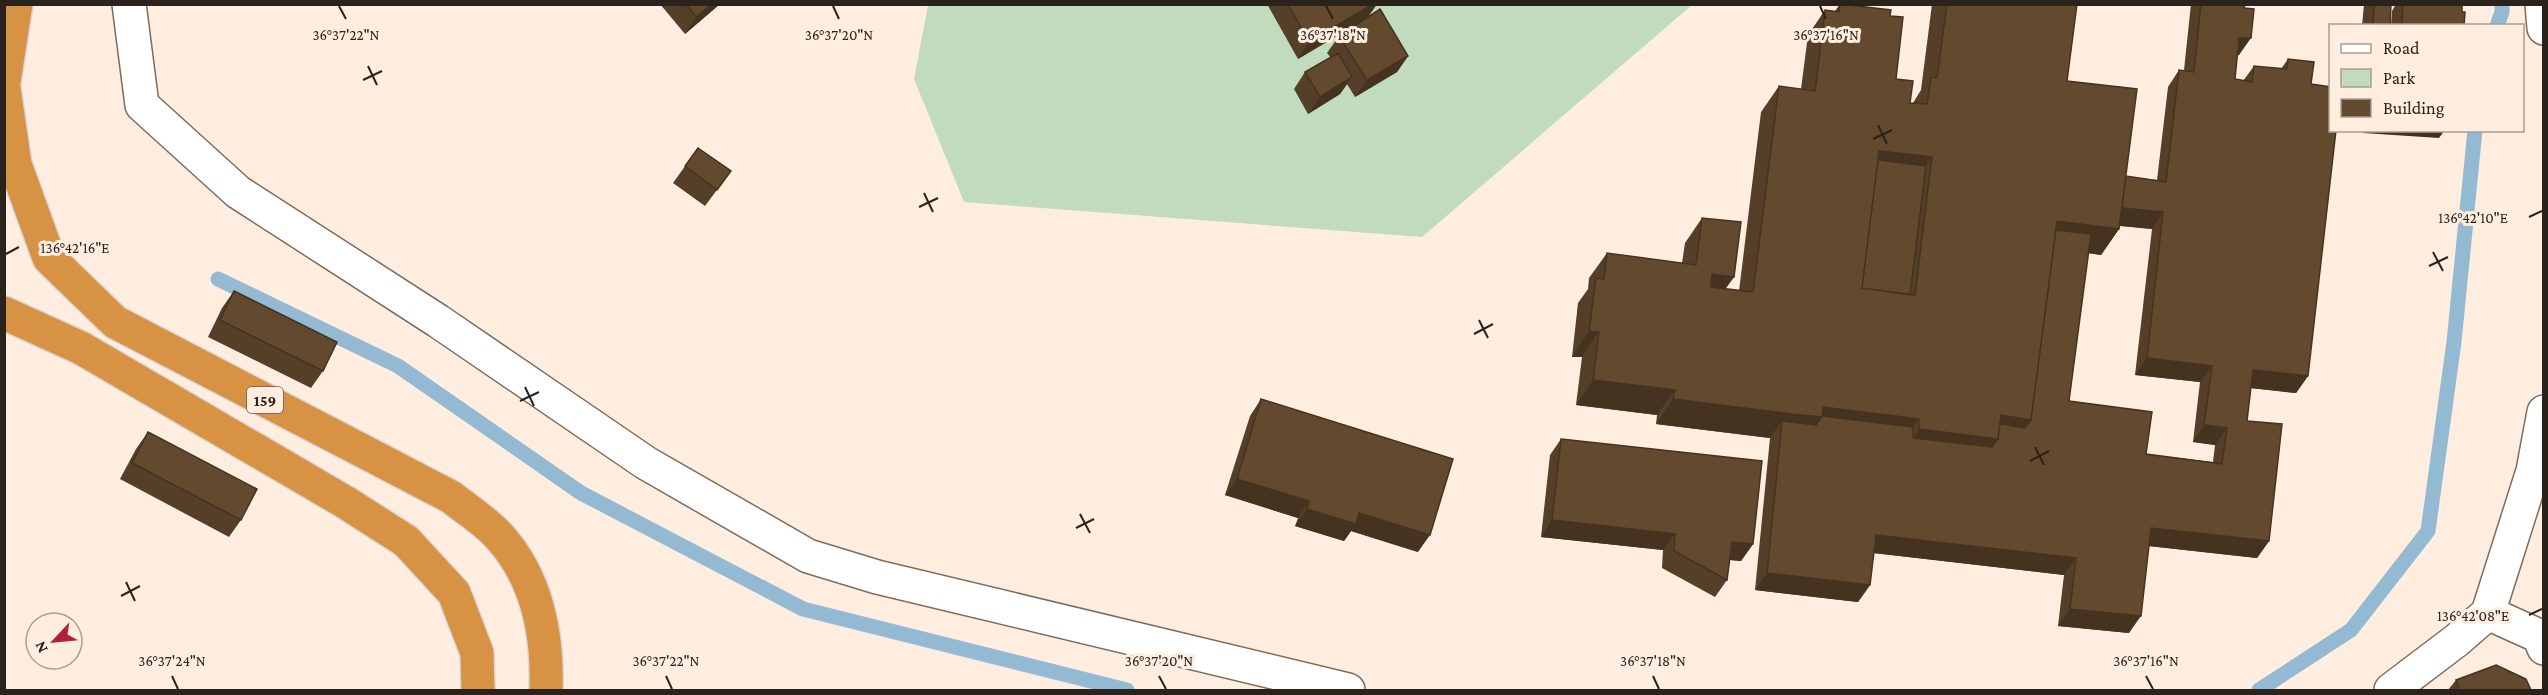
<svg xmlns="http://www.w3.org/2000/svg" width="2548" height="695" viewBox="0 0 2548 695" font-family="'Crimson Pro',serif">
  <rect width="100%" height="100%" fill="#ffeee0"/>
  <path fill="#c1dbbd" d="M928,5H1692L1422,237L964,202L914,79Z"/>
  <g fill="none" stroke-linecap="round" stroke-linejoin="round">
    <path stroke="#94b9d2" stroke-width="15" d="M2497,26L2502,12V4
      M218,279L398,366L581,493L803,609L1127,690
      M2259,690L2351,630L2428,531L2454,342L2475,130"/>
    <g stroke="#7e6c5c" stroke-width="36">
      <path id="minor" d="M129,4L142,105L238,192L438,321L646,463L808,556L877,577L1348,690
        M2542,4L2544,28
        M2488,613L2539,636L2544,648
        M2391,690L2457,640L2488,613L2533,471L2544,412"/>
    </g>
    <g stroke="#d9d7d6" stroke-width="36">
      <path id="highway" d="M4,82L16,4
        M4,88L15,164L49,258L115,322L451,497C466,509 485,521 498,535C537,577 548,635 546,690
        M4,313L81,348L345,502L406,541L454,593L477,653L478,690"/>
    </g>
    <use href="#minor" stroke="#fff" stroke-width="33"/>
    <use href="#highway" stroke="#d79243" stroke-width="33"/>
  </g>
  <path fill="#553f28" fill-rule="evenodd" d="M660,4H720L685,34Z
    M1267,4H1377L1368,17L1408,56L1397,72L1355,97L1347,84L1340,94L1308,114L1294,89L1305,72L1331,58L1327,53L1339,36L1357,24L1298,59Z
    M1840,4L1890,16L1896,79L1910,103H1913L1921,90L1932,4H2077L2067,81L2126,176L2157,180L2168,87L2179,70H2184L2191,4H2245L2239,55H2237L2235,79L2243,81L2254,66L2281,69L2288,59L2311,84L2308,376L2296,393L2251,388L2247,421L2269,541L2257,558L2149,546L2129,633L2058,626L2064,575L1874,553L1870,585L1858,602L1755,590L1770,438L1656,424L1657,415L1576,405L1582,357H1572L1578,303L1588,289L1589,278L1607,253L1682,263L1685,243L1702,218L1734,277L1725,289L1739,291L1761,112L1779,86L1801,89L1808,35L1825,10L1835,11ZM2119,226L2152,229L2135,375L2200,382L2193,442L2215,445L2213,462L2146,454L2069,401L2088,253L2101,255L2119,229Z
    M2364,4H2391L2390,26H2362Z
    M2396,4H2462V12L2464,26H2391L2392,11Z
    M698,148L731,171L705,206L673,183Z
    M234,291L323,371L311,388L208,337L222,308Z
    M1261,399L1418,552L1351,531L1344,541L1295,526L1298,518L1225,495L1250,416Z
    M148,432L241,520L229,537L120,479L136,449Z
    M1561,439L1753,544L1741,561L1730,560L1727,580L1715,597L1662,568L1663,550L1541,537L1550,455Z
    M2456,680L2531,690H2448Z"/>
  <path fill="#453320" d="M712,4H720L685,34L696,17Z
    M1373,4H1377L1367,18L1298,59L1309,42Z
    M2239,38H2251L2239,55H2228Z
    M1408,56L1397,72L1355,97L1367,80Z
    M1352,77L1340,94L1308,114L1320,97Z
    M2365,130H2445L2439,138L2363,133Z
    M1879,151L1932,157L1914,182L1871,177Z
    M2117,207L2163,212L2152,229L2105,224Z
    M2057,221L2119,229L2101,255L2049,247Z
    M1712,274L1734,277L1716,302L1695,299Z
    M1589,331L1599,332L1582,357H1572Z
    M2147,358L2212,366L2200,382L2135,375Z
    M2253,370L2308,376L2296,393L2241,387Z
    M1593,380L1675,390L1657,415L1576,405Z
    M1673,399L1823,407L1919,419L1901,444L1782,421L1770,438L1656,424Z
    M2001,415L2031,420L2014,445L1980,464L1901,455L1919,429Z
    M2204,425L2227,428L2215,445L2193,442Z
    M1237,479L1309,501L1298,518L1225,495Z
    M1307,509L1359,513L1430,535L1418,552L1351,531L1344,541L1295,526Z
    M1552,520L1675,534L1663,550L1541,537Z
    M2151,528L2269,541L2257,558L2139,545Z
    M1876,535L2076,558L2064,575L1864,552Z
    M1732,542L1753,544L1741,561L1720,559Z
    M1767,573L1870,585L1858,602L1755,590Z
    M2070,609L2141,616L2129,633L2058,626Z"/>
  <path fill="#63492e" stroke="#453320" stroke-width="1.5" fill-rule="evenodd" d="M686,4H712L696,17Z
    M1288,4H1373L1309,42Z
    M1840,4L1891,10L1890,16L1903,17L1896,79L1913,81L1910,103L1927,104L1931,77L1937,78L1947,4H2077L2067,81L2137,89L2119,229L2057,221L2031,420L2001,415L1998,439L1919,429V419L1823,407L1822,417L1792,414L1673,399L1675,390L1593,380L1599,332L1589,331L1596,278L1604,279L1607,253L1696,265L1702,218L1741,222L1734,277L1712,274L1711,287L1753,292L1779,86L1815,91L1825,10L1839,12ZM1879,151L1932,157L1915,295L1862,288Z
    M2201,4H2245L2244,8L2254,9L2251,38H2239L2235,79L2252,82L2254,66L2287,69L2288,59L2314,62L2311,84L2331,87V130H2336L2308,376L2253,370L2247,421L2282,424L2269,541L2151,528L2141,616L2070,609L2076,558L1876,535L1870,585L1767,573L1782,421L1816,425L1822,416L1913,427V438L1992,447L1998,439L2000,424L2025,428L2031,420L2056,230L2091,234L2069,401L2152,412L2146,454L2222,464L2227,428L2204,425L2212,366L2147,358L2163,212L2122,208L2126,176L2166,182L2179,70L2194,72Z
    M2374,4H2391L2390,26H2373Z
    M2403,4H2462V12H2465L2464,26H2402Z
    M1380,9L1408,56L1367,80L1339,36Z
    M1338,53L1352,77L1320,97L1305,72Z
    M698,148L731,171L717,190L685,166Z
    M1878,160L1926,166L1910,295L1862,288Z
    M234,291L337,342L323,371L220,320Z
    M1261,399L1453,459L1430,535L1359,513L1356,524L1307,509L1309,501L1237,479Z
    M148,432L257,489L241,520L132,463Z
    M1561,439L1762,461L1753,544L1732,542L1727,580L1674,551L1675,534L1552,520Z
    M2496,665L2526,679L2531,690H2460L2456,680Z"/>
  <path fill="none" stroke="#2a231c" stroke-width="2" d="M339,6L346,19M833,6L839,19M1326,6L1333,19M1820,6L1826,19M368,66L377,85M363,80L382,71M1878,125L1887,144M1873,139L1892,130M924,193L933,212M919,207L938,198M2529,217L2542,211M2433,252L2443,271M6,254L19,247M2429,266L2448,257M1479,320L1488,338M1474,334L1493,324M525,387L534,406M520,401L539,392M2035,447L2044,465M2030,461L2049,451M1080,514L1090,533M1076,528L1094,519M126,582L135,601M121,596L140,586M2529,615L2542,609M172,676L178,689M666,676L672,689M1159,676L1166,689M1653,676L1659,689M2146,676L2153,689"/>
  <g text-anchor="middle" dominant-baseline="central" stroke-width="6" stroke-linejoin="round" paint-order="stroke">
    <rect fill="#ffeee0" stroke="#6a6057" stroke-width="1.5" x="247" y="387" width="36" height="26" rx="4.5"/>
    <g font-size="16" font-weight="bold" fill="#2a231c">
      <text x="265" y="400">159</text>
    </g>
  </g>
  <g font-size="15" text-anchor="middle" fill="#2a231c" stroke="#ffeee0" stroke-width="6" stroke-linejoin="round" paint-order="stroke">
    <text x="346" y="40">36°37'22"N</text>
    <text x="839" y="40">36°37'20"N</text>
    <text x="1333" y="40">36°37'18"N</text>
    <text x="1826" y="40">36°37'16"N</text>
    <text x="2473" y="223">136°42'10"E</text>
    <text x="75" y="253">136°42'16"E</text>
    <text x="2473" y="621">136°42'08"E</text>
    <text x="172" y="666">36°37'24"N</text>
    <text x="666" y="666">36°37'22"N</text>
    <text x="1159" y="666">36°37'20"N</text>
    <text x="1653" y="666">36°37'18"N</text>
    <text x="2146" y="666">36°37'16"N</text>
  </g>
  <rect width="2548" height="695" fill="none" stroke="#2a231c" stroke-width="12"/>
  <rect x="2329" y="24" width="195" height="108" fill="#ffeee0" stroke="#aa9d92" stroke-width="1.5"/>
  <rect x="2341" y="44" width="30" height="9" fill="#ffffff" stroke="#aa9d92" stroke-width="1.5"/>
  <text x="2383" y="54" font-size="18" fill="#2a231c">Road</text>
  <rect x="2341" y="69" width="30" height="18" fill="#c1dbbd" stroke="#aa9d92" stroke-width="1.5"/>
  <text x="2383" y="84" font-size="18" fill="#2a231c">Park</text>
  <rect x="2341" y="99" width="30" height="18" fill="#63492e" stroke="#aa9d92" stroke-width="1.5"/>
  <text x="2383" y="114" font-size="18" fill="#2a231c">Building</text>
  <g transform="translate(54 641) rotate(244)"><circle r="28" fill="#ffeee0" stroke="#aa9d92" stroke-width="1.5"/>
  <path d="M0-4.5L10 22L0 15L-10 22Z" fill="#b3203e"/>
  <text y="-9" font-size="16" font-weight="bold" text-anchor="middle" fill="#2a231c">N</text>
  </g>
</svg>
